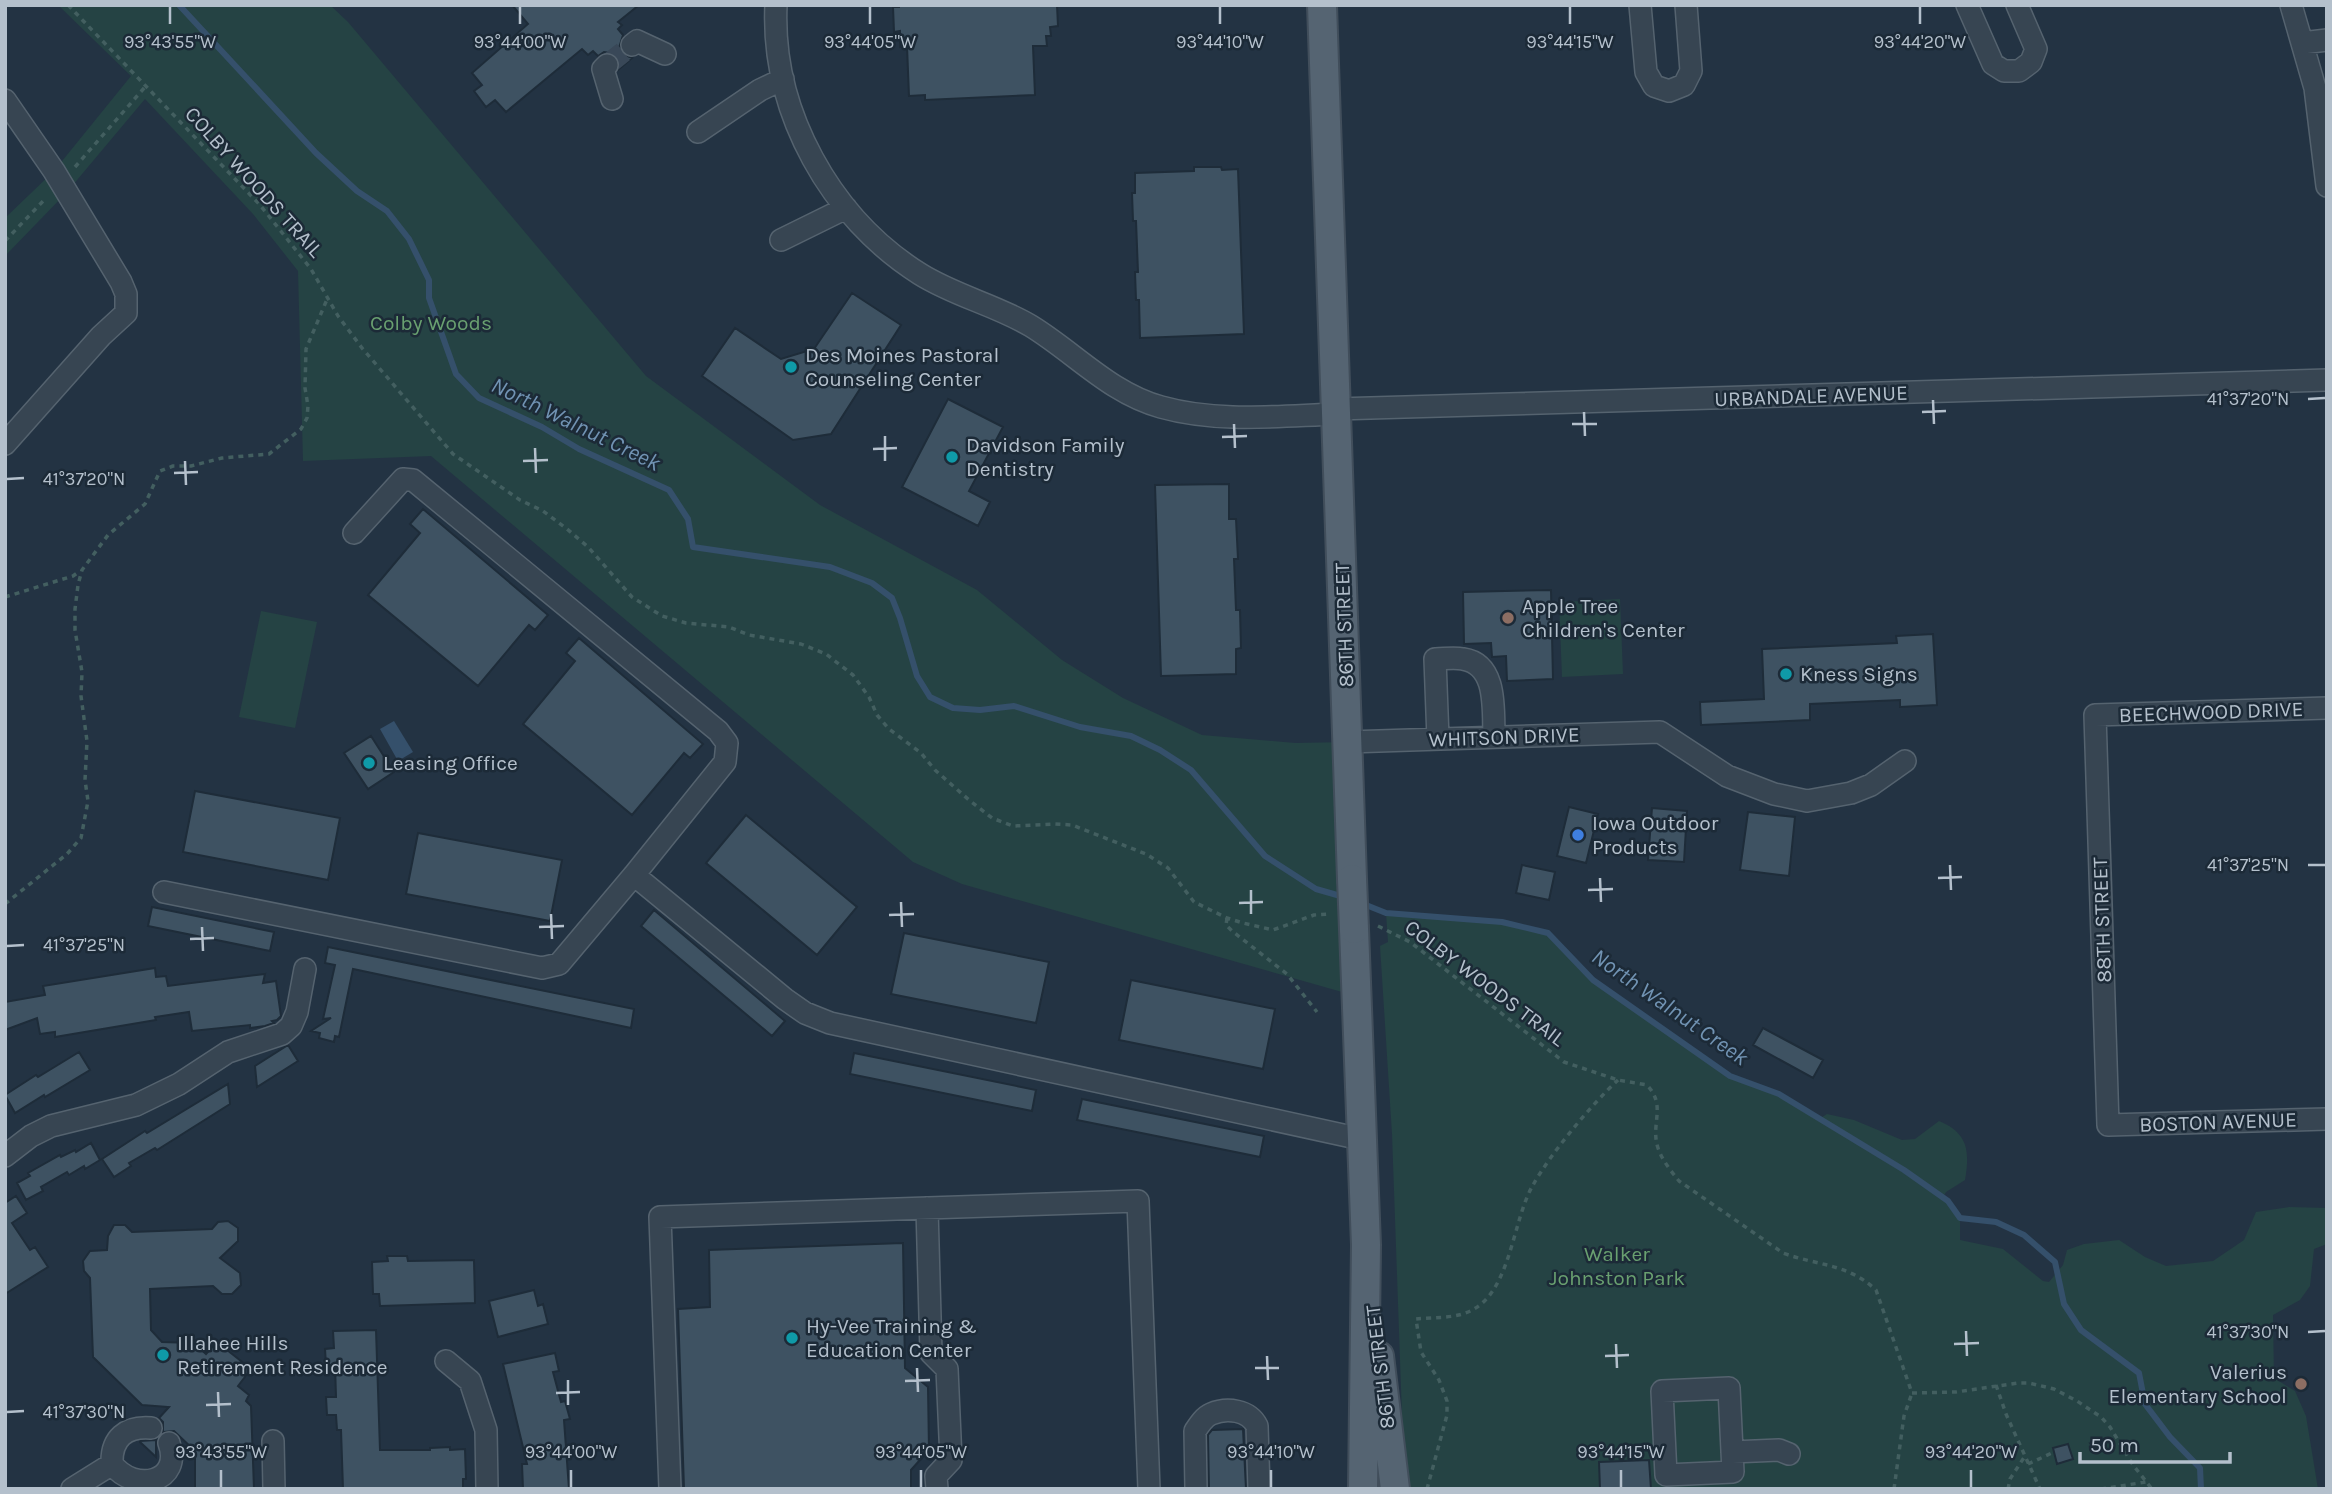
<svg xmlns="http://www.w3.org/2000/svg" width="2332" height="1494" viewBox="0 0 2332 1494" font-family="Karla,sans-serif">
  <rect width="100%" height="100%" fill="#233343"/>
  <path fill="#254344" d="M58,5H330L348,22L646,376L820,505L977,590L1062,660L1123,698L1202,735L1295,743L1348,742L1356,996L962,884L913,862L431,456L303,461L298,271L253,214L145,99L67,192L5,256V218L54,171L131,76Z
    M1620,599L1623,674L1562,677L1559,602Z
    M261,611L317,622L295,728L239,717Z
    M1386,913L1502,922L1548,933L1593,980L1730,1076L1779,1094L1819,1119L1827,1114L1854,1120L1902,1140L1915,1139L1939,1121C1968,1133 1970,1151 1965,1180L1946,1192L1943,1197L1960,1218V1240L2003,1249L2043,1281L2049,1282L2063,1265L2067,1250L2084,1244L2119,1240L2145,1257L2166,1266L2213,1261L2244,1240L2256,1212L2289,1207L2327,1208V1244L2314,1249L2310,1286L2300,1300L2273,1315L2274,1378L2295,1391L2306,1416L2318,1489H1407L1403,1444L1392,1134L1380,946L1388,942Z"/>
  <path fill="#35506b" d="M394,721L413,752L398,761L380,729Z"/>
  <g fill="none" stroke-linecap="round" stroke-linejoin="round">
    <path stroke="#35506b" stroke-width="6" d="M179,5L316,153L357,191L387,211L409,239L429,280V298L456,374L479,398L542,427L579,449L669,490L688,519L693,547L830,567L872,583L892,598L900,618L917,676L930,697L953,708L980,710L1014,706L1080,727L1131,736L1160,750L1191,770L1265,856L1316,889L1344,897
      M1361,903L1386,913L1502,922L1548,933L1593,980L1730,1076L1779,1094L1904,1170L1948,1201L1960,1218L1996,1222L2024,1235L2055,1262L2064,1304L2081,1330L2139,1373L2145,1404L2170,1437L2200,1468L2201,1489"/>
  </g>
  <path fill="#3e5262" stroke="#1e2c39" stroke-width="2" d="M512,5H639L618,22L622,25L618,29L623,35L619,48L622,54L632,58L619,69V61L611,53L604,52L598,56L593,51L588,55L582,49L506,112L495,100L486,107L474,91L482,85L472,73L528,24Z
    M899,5H1057L1058,26L1050,27L1051,36H1046L1047,46H1033L1035,95L925,100V95L909,96L907,46L900,47V31L894,32L893,7H899Z
    M1194,167H1221L1222,170L1238,169L1244,334L1140,338L1139,300H1136L1135,272H1138L1136,221H1133L1132,193H1135V173L1194,171Z
    M852,293L901,325L831,434L793,440L702,376L735,328L781,359L814,349Z
    M948,399L1003,427L969,491L990,502L978,526L902,487Z
    M1229,484V519H1236L1238,559H1234L1236,610H1240L1241,648L1236,649V674L1161,676L1155,485Z
    M423,509L548,615L535,630L529,625L478,686L368,595L420,533L410,524Z
    M1551,590L1553,679L1507,681L1506,656L1492,657L1491,643L1464,644L1463,592Z
    M1933,634L1937,705L1900,707V700L1810,704V720L1701,725L1700,702L1764,699L1762,649L1897,643L1896,636Z
    M579,638L703,744L690,758L684,753L632,815L523,724L575,661L566,653Z
    M371,736L394,772L368,789L344,753Z
    M195,791L340,818L328,880L183,852Z
    M1569,807L1598,814L1586,863L1557,856Z
    M1652,808L1687,811L1684,862L1648,860Z
    M1748,812L1795,817L1789,876L1740,870Z
    M746,815L857,907L817,955L706,863Z
    M418,833L562,860L550,921L406,894Z
    M1522,865L1555,872L1549,900L1516,893Z
    M152,907L274,932L270,951L148,926Z
    M654,910L785,1021L772,1036L641,926Z
    M904,933L1049,962L1036,1023L891,994Z
    M328,947L634,1009L631,1028L353,969L339,1037L335,1036L334,1042L319,1038L320,1033L311,1031L331,1018L323,1019L335,965L325,963Z
    M155,968L156,977L166,976L168,986L265,974L263,983L276,981L281,1016L277,1020L272,1021L274,1023L265,1026L250,1028V1025L192,1031L189,1012L155,1017L156,1020L55,1037V1032L40,1034L37,1018L5,1030V1002L45,995L43,986Z
    M1131,980L1275,1009L1263,1069L1119,1040Z
    M1763,1028L1823,1060L1813,1078L1753,1045Z
    M288,1045L298,1061L257,1087L255,1066Z
    M79,1052L90,1070L45,1097L44,1095L15,1113L5,1095L36,1075L38,1077Z
    M854,1053L1036,1090L1032,1111L850,1074Z
    M228,1084L230,1104L157,1150L155,1148L129,1163L131,1166L114,1177L102,1159L145,1131L147,1133Z
    M1082,1099L1264,1136L1260,1157L1077,1120Z
    M91,1143L100,1160L85,1169L84,1166L69,1175L67,1172L41,1187L43,1191L26,1200L17,1183L30,1176L28,1173L60,1155L61,1157L75,1150L76,1152Z
    M16,1196L27,1213L12,1223L30,1250L35,1247L48,1267L5,1294V1203Z
    M228,1221L238,1228V1241L220,1258L240,1273L241,1285L232,1294H222L213,1286L150,1289L151,1330L162,1342L194,1343L206,1354L217,1342L251,1369L238,1386L249,1395L246,1401L251,1406L254,1489H195V1451L174,1431L163,1432V1422L159,1418L169,1407L142,1405L93,1357L90,1278L84,1271L83,1261L90,1251L107,1250L108,1236L114,1225H125L132,1232L212,1229L218,1222Z
    M903,1243L905,1368L928,1387L929,1450L911,1470V1489H684L678,1309L710,1307L709,1250Z
    M387,1256H407L408,1261L474,1260L475,1303L380,1306L379,1294H373L372,1262L388,1261Z
    M534,1290L538,1306L543,1304L548,1324L498,1337L489,1301Z
    M376,1330L380,1450H430V1448L450,1447V1450L465,1449L466,1479H463V1489H343L341,1430H337L336,1415H327L326,1397H336L335,1365H326L325,1349L334,1348L333,1331Z
    M555,1353L559,1371L553,1372L561,1402L565,1401L570,1419L564,1420L569,1489H523L522,1464H527L503,1364Z
    M1243,1429L1246,1489H1209L1208,1435L1212,1430Z
    M156,1440V1457L140,1442V1441Z
    M2068,1444L2073,1459L2057,1464L2053,1448Z
    M1649,1460L1651,1489H1600L1599,1462Z"/>
  <g fill="none" stroke-linecap="round" stroke-linejoin="round">
    <path stroke="#394858" stroke-width="21" stroke-dasharray="21 10" stroke-linecap="butt" d="M607,65L632,45"/>
    <g stroke="#55636f" stroke-width="24">
      <path id="minor" d="M776,5C771,112 831,218 920,274C955,296 996,305 1031,326C1075,353 1110,393 1161,407C1218,423 1278,416 1336,414
        M1640,5L1646,72L1654,86L1669,91L1684,85L1691,71L1686,5
        M1967,5L1993,64L2004,71H2019L2031,62L2036,49L2017,5
        M2291,5L2315,88L2327,186
        M2302,43L2327,40
        M632,45L637,41L665,54
        M607,65L603,69L612,99
        M5,100L54,171L121,282L126,294V313L101,336L5,444
        M698,132L760,90L783,79
        M781,240L846,208
        M1336,409L2327,380
        M2327,708L2095,715L2108,1125L2327,1119
        M1438,739L1435,659C1444,659 1454,657 1463,659C1498,664 1493,711 1494,737
        M1348,742L1660,732L1727,776L1774,794L1807,801L1851,793L1871,785L1905,761
        M634,875L785,999L805,1013L830,1023L1361,1139
        M164,892L542,968L559,964L634,875L725,762L727,743L718,731L413,480L403,479L354,533
        M5,1156L31,1136L51,1126L136,1105L179,1084L228,1052L282,1034L291,1026L297,1012L305,969
        M927,1208L931,1353L947,1369L951,1460L936,1476L937,1489
        M446,1361L470,1381L486,1430L487,1489
        M1729,1388L1733,1472L1666,1475L1662,1391Z
        M273,1441L274,1489
        M1732,1452L1779,1450L1789,1454
        M112,1464C135,1494 183,1482 169,1443
        M72,1489L112,1464C111,1438 126,1426 151,1428
        M670,1489L660,1217L1138,1201L1149,1489
        M1196,1489L1195,1431C1199,1425 1204,1417 1211,1414C1227,1407 1249,1410 1257,1426L1259,1489"/>
    </g>
    <g stroke="#414e5b" stroke-width="32">
      <path id="major" d="M1322,5L1352,879
        M1354,929L1366,1245L1363,1489
        M1379,1356L1395,1489"/>
    </g>
    <path stroke="#435f60" stroke-width="3.5" stroke-dasharray="5 5" stroke-linecap="butt" d="M68,5L260,205L311,269L338,316L362,348L453,454L520,500L543,511L567,529L588,547L632,597L662,616L686,623L729,627L749,635L801,644L826,654L853,675L869,697L877,715L889,729L921,753L935,770L969,800L992,818L1013,826L1055,824L1072,825L1146,854L1168,868L1194,902L1227,918L1243,923L1273,930L1314,915L1331,914
      M75,167L145,87
      M5,241L46,198
      M5,597L73,576L80,571
      M5,904L67,854L81,838L88,801L85,780L87,741L81,696L82,672L75,630V609L78,585L82,570L108,535L145,504L160,471L173,466H191L222,458L269,454L301,429L307,418L308,406L305,388L306,349L328,297
      M1227,918L1226,925L1232,931L1287,974L1317,1012
      M1378,926L1410,942L1564,1062L1618,1080L1647,1085C1667,1106 1650,1124 1658,1148C1662,1160 1671,1171 1679,1181L1783,1253C1818,1266 1847,1263 1876,1290L1912,1393
      M1996,1385L2006,1414L2040,1489
      M1912,1393L1956,1392L2018,1383H2029L2054,1389L2077,1401L2101,1417L2110,1427L2133,1465L2152,1489
      M2028,1464L2054,1452
      M1427,1489L1447,1415V1401L1439,1380L1421,1352L1416,1319C1434,1317 1458,1319 1474,1309C1511,1288 1513,1219 1533,1185C1551,1153 1591,1105 1618,1080
      M1894,1489L1904,1416L1912,1393
      M2008,1489L2010,1479L2025,1456
      M2101,1489L2146,1482"/>
    <use href="#minor" stroke="#374552" stroke-width="21"/>
    <use href="#major" stroke="#556472" stroke-width="28"/>
    <g stroke="#414e5b" stroke-width="32" stroke-linecap="butt">
      <path id="major-bridge" d="M1352,879L1354,929"/>
    </g>
    <use href="#major-bridge" stroke="#556472" stroke-width="28"/>
  </g>
  <path fill="none" stroke="#b4c0cc" stroke-width="2.5" d="M170,7V24M520,7V24M870,7V24M1220,7V24M1570,7V24M1920,7V24M2308,399L2325,398M1933,400L1934,424M1584,412L1585,436M1922,412L1946,411M1234,424L1235,448M1572,424H1597M885,436V461M1222,437L1247,436M535,448L536,473M873,449L897,448M185,461L186,485M523,461L548,460M174,473L198,472M7,479L24,478M1950,865L1951,890M2308,865H2325M1600,878L1601,902M1938,878L1962,877M1251,890V914M1588,890L1613,889M901,902L902,927M1239,903L1263,902M551,914L552,939M889,915L914,914M202,927L203,951M539,927L564,926M190,939L214,938M7,946L24,945M1966,1331L1967,1356M2308,1332L2325,1331M1616,1344L1617,1368M1954,1344L1979,1343M1267,1356L1268,1380M1605,1356L1629,1355M917,1368L918,1392M1255,1368H1279M568,1380V1405M905,1381L930,1380M218,1392L219,1417M556,1393L580,1392M206,1405L231,1404M7,1412L24,1411M221,1470V1487M571,1470V1487M921,1470V1487M1271,1470V1487M1621,1470V1487M1971,1470V1487"/>
  <g fill="#0f9aa8" stroke="#1c2a37" stroke-width="2.5">
    <circle cx="791" cy="367" r="7"/>
    <circle cx="952" cy="457" r="7"/>
    <circle cx="1786" cy="674" r="7"/>
    <circle cx="369" cy="763" r="7"/>
    <circle cx="792" cy="1338" r="7"/>
    <circle cx="163" cy="1355" r="7"/>
  </g>
  <g fill="#8d6e63" stroke="#1c2a37" stroke-width="2.5">
    <circle cx="1508" cy="618" r="7"/>
    <circle cx="2301" cy="1384" r="7"/>
  </g>
  <circle fill="#3f7fe0" stroke="#1c2a37" stroke-width="2.5" cx="1578" cy="835" r="7"/>
  <g text-anchor="middle" dominant-baseline="central" stroke-width="5" stroke-linejoin="round" paint-order="stroke">
    <g font-size="21" fill="#b4c0cc" stroke="#1c2a37">
      <text transform="translate(254 182) rotate(48)">COLBY WOODS TRAIL</text>
      <text transform="translate(1811 396) rotate(-2)">URBANDALE AVENUE</text>
      <text transform="translate(1344 625) rotate(-92)">86TH STREET</text>
      <text transform="translate(2211 712) rotate(-2)">BEECHWOOD DRIVE</text>
      <text transform="translate(1504 737) rotate(-2)">WHITSON DRIVE</text>
      <text transform="translate(2102 920) rotate(-92)">88TH STREET</text>
      <text transform="translate(1485 983) rotate(37)">COLBY WOODS TRAIL</text>
      <text transform="translate(2218 1122) rotate(-2)">BOSTON AVENUE</text>
      <text transform="translate(1380 1367) rotate(-97)">86TH STREET</text>
    </g>
    <g font-size="21" fill="#69a070" stroke="#1c2a37">
      <text x="431" y="323">Colby Woods</text>
      <text x="1617" y="1254">Walker<tspan x="1617" dy="24">Johnston Park</tspan></text>
    </g>
    <g font-size="21" fill="#b4c0cc" stroke="#1c2a37" text-anchor="start">
      <text x="805" y="355">Des Moines Pastoral<tspan x="805" dy="24">Counseling Center</tspan></text>
      <text x="966" y="445">Davidson Family<tspan x="966" dy="24">Dentistry</tspan></text>
      <text x="1522" y="606">Apple Tree<tspan x="1522" dy="24">Children's Center</tspan></text>
      <text x="1800" y="674">Kness Signs</text>
      <text x="383" y="763">Leasing Office</text>
      <text x="1592" y="823">Iowa Outdoor<tspan x="1592" dy="24">Products</tspan></text>
      <text x="806" y="1326">Hy-Vee Training &amp;<tspan x="806" dy="24">Education Center</tspan></text>
      <text x="177" y="1343">Illahee Hills<tspan x="177" dy="24">Retirement Residence</tspan></text>
      <text x="2287" y="1372" text-anchor="end">Valerius<tspan x="2287" dy="24">Elementary School</tspan></text>
    </g>
    <g font-size="23" font-style="italic" fill="#7193b3" stroke="#1c2a37">
      <text transform="translate(576 424) rotate(26)">North Walnut Creek</text>
      <text transform="translate(1670 1007) rotate(35)">North Walnut Creek</text>
    </g>
  </g>
  <g font-size="18" text-anchor="middle" fill="#b4c0cc" stroke="#1c2a37" stroke-width="5" stroke-linejoin="round" paint-order="stroke">
    <text x="170" y="48">93°43'55"W</text>
    <text x="520" y="48">93°44'00"W</text>
    <text x="870" y="48">93°44'05"W</text>
    <text x="1220" y="48">93°44'10"W</text>
    <text x="1570" y="48">93°44'15"W</text>
    <text x="1920" y="48">93°44'20"W</text>
    <text x="2248" y="405">41°37'20"N</text>
    <text x="84" y="485">41°37'20"N</text>
    <text x="2248" y="871">41°37'25"N</text>
    <text x="84" y="951">41°37'25"N</text>
    <text x="2248" y="1338">41°37'30"N</text>
    <text x="84" y="1418">41°37'30"N</text>
    <text x="221" y="1458">93°43'55"W</text>
    <text x="571" y="1458">93°44'00"W</text>
    <text x="921" y="1458">93°44'05"W</text>
    <text x="1271" y="1458">93°44'10"W</text>
    <text x="1621" y="1458">93°44'15"W</text>
    <text x="1971" y="1458">93°44'20"W</text>
  </g>
  <rect width="2332" height="1494" fill="none" stroke="#b4c0cc" stroke-width="14"/>
  <path d="M2080 1452v10h150v-10" fill="none" stroke="#b4c0cc" stroke-width="3.5"/>
  <text x="2090" y="1452" font-size="21" fill="#b4c0cc" stroke="#1c2a37" stroke-width="5" paint-order="stroke">50 m</text>
</svg>
